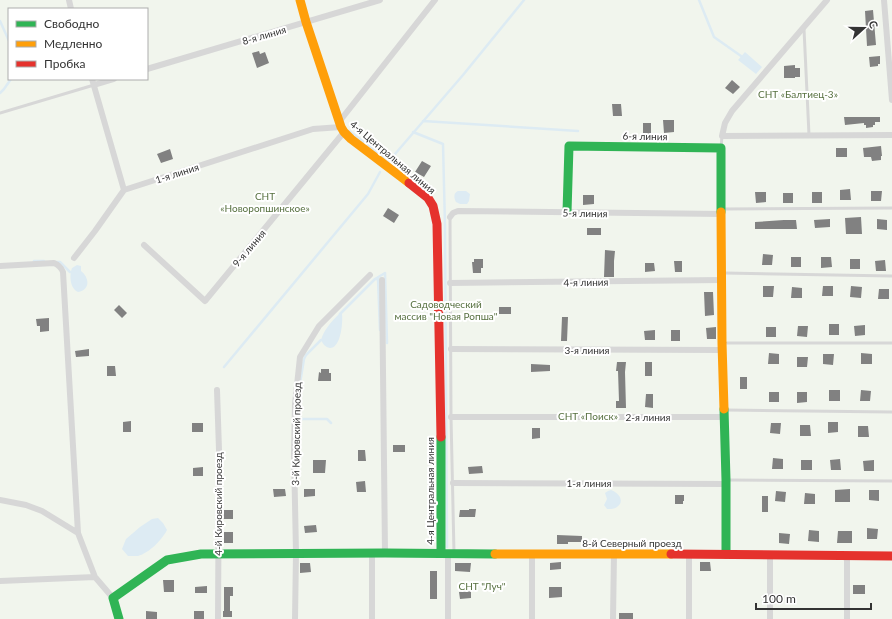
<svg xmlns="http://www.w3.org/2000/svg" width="892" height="619" viewBox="0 0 892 619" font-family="Lato,sans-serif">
  <rect width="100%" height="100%" fill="#fff"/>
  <path fill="#f1f5ed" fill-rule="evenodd" d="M0,0H892V619H0ZM9,9H147V79H9Z"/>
  <path fill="#ddebf3" d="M745,52L762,67L756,74L738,60Z
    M458,191H466L470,194L469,201L467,204H460L456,202C454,198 453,193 458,191Z
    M77,265L81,266V271C90,278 90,290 78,292C70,288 69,276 72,268Z
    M339,314H342C343,322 341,348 330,348C325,347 323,344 321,340C324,330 331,322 339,314Z
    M611,490C626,496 623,510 607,509L604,505L607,499L605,493L608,491Z
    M158,518L163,523L167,530C162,540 149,553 138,556C135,556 131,556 128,556L122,549L126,539L140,527L152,519Z"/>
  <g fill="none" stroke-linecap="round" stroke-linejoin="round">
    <path stroke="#ddebf3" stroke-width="2.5" d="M699,0L714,37L741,56
      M0,21L9,41
      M0,93L4,89L11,79
      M423,121L578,131
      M349,131L389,161L463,75L524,0
      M413,132L443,144L445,226L447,547
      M34,261H44
      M56,262H60L70,272
      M376,279H378L380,330
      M340,314L375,279L385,273L387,343
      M321,340L306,355L304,359L300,383L298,419H327L331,423
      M224,367L368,194L380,172"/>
  </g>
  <path fill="#818181" d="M873,10L876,45L867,46L865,11Z
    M259,51L260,54L265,52L269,63L257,68L252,53Z
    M880,56V64H878V66L870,67L869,57Z
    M795,65V68H800V77H795V78H784V66Z
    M732,80L740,87L733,94L725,88Z
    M612,104H621L622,116H613Z
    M844,117H880V122H875V125H873V127L866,128V125H864V123L845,125Z
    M663,120H674V132L664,133Z
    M643,123H651V134H643Z
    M881,146L882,156H881V160L872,161L871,157H864L863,148Z
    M836,148H847V157H836Z
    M170,149L173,159L161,163L157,154Z
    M422,161L431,166L424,177L415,172Z
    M850,189L851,200H840V190Z
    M871,191H882L881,201H871Z
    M755,192H766V202L756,203Z
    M812,192H822V203H812Z
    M783,193H793V203H783Z
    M583,195H594V204L583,205Z
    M388,208L399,215L394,223L383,216Z
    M861,217L862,234H846L845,218Z
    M830,219V227L815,228L814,220Z
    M877,219L887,220V230L877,229Z
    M784,220H796L797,229H755V222Z
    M587,228H601V235H587Z
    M605,250L615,251L614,261V277H604Z
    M763,254L773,255L772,265H762Z
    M791,257H801V267H791Z
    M821,257H831L832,267L821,268Z
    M474,259H483V268H481V273H473L472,262H474Z
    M850,259H860V269H850Z
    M885,260L886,271H876L875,261Z
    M674,261H682V272H675Z
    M645,263H654L655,271L645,272Z
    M763,286H774L773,297H763Z
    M823,286H833V296H822Z
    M851,286L862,287L861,298L850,297Z
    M792,287L802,288V298H791Z
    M879,289H889V299H878Z
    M704,292H713L714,315L705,316Z
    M119,305L127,313L122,318L114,310Z
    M499,307H511V314H499Z
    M562,317H568L567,341H561Z
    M49,318V331L40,332V326H37L36,319Z
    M829,324H839V335H829Z
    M865,325V335L855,336L854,326Z
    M798,326H808L807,337L797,336Z
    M716,327V339H707L706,328Z
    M766,327H776V337H766Z
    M655,330V340H645L644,331Z
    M671,330H680V341H671Z
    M89,349V356L76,357L75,351Z
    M769,353L779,354V364H768Z
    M861,353L872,354V364H861Z
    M823,354H834L833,365L823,364Z
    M797,357H808L807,367H797Z
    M617,362H626L625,372L626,408H616V401H619L618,371H616Z
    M645,362H652V376H645Z
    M531,364L550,365V371L531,372Z
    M107,366H115L116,376H107Z
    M321,369H329V373H331V381H318L319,372L321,373Z
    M740,377H747V389H740Z
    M829,390H840V401H829Z
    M861,390L871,391L870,401H860Z
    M769,392H779V402H769Z
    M797,392H807V402L797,403Z
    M646,394H653V408L645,407Z
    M131,421V432H123V422Z
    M828,422H838V432L828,433Z
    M192,423H203V432H192Z
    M771,423H781L780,434L770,433Z
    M800,425H810L811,436H800Z
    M858,426H868L869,437H858Z
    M532,428H540V438L532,439Z
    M393,445H405V452H393Z
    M358,450H365L366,461H358Z
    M773,458L783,459V469H772Z
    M840,459L841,470H831L830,460Z
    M313,460H326L325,473H313Z
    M801,460H812V470H801Z
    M874,460V471H864L863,461Z
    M482,466L483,473L469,474L468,467Z
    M203,467V476H193V468Z
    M365,481L366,492H357L356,482Z
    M273,489H285L286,496L274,497Z
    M304,489H315V496L304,497Z
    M850,489V502H835V490Z
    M869,490H879V501L869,500Z
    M776,491L786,492L785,502L775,501Z
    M805,493L815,494V504H804Z
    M675,495H684V501H683V504H675Z
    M762,496H768V512H762Z
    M469,509H476L475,517H459L460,510H469Z
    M224,510H233V519H223Z
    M316,525L317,532L305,533L304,526Z
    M867,528L878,529L877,539H867Z
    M809,530L819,531V542L808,541Z
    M838,531H852V543H837Z
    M224,532H233V543H224Z
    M779,533L790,534L789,544L779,543Z
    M557,535L582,536V542H568V544H557Z
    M561,562V569L550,570V563Z
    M700,562H710L711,571H700Z
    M300,563H310L311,572L300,573Z
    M455,563H471L470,572L455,571Z
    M430,571H437V599H430Z
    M163,580H174V592H164Z
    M853,585H865V594H853Z
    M207,586V593H195V587Z
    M224,587H233V596H230V611H232V617H223V611H224Z
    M549,587H562V597L549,598Z
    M471,591V598L460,599L459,592Z
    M146,611L157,612V619H146Z
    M194,611H204V619H194Z
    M619,613H633V619H619Z"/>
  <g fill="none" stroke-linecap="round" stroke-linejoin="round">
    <path stroke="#d7d7d7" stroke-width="3" d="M804,29L809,135
      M0,113L94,85
      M721,148L722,136
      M722,209L892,208
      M450,217L451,417L454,553
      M724,273L892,276
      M724,343H892
      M726,410L892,412
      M728,480L892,481"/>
    <path stroke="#d7d7d7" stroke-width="6" d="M69,0L71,9
      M827,0L732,111L725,123L722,136L892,135
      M884,0L892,100
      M147,69L380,0
      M92,79L124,190
      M94,85L114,79
      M339,122L435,0
      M124,190L313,129L341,127
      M450,217L453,213L458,211L722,214
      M144,245L205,301L344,132
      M74,258L95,231L124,190
      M0,266L54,263C59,265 61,267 63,272L78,533
      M382,280L385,553
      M450,283L722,280
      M451,349L722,350
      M217,390L219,450L218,619
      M451,417H724
      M453,483L726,484
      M0,500L26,505L42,511L78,533L95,577L113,598
      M372,553V619
      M448,553V619
      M847,555V619
      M0,581L95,577
      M295,619L296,553L294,454L295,404L300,357L319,326L370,275
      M532,619V554
      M613,619L614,554
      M689,619V554
      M770,619V554"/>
    <path stroke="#30b455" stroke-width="9" d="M567,212L569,146L721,148V212
      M724,409L726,480V554
      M441,437V553
      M119,619L113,598L167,560L201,554L385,553L495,554"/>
    <path stroke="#ff9f0a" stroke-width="9" d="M300,0L306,22L341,127L344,132L351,139L409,183
      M721,212L722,343L724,409
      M495,554H671"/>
    <path stroke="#e5322d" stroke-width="9" d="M409,183L428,198L433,206L437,224L441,437
      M671,554L892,556"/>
  </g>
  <g text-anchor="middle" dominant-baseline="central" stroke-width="4" stroke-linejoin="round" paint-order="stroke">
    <g font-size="10" fill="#333" stroke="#fff">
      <text transform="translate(264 35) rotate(-16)">8-я линия</text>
      <text transform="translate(645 136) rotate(1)">6-я линия</text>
      <text transform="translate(393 157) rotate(40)">4-я Центральная линия</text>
      <text transform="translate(177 173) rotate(-18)">1-я линия</text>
      <text transform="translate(585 213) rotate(1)">5-я линия</text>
      <text transform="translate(249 248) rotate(-50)">9-я линия</text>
      <text transform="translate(586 282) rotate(-1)">4-я линия</text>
      <text x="587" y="350">3-я линия</text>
      <text x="648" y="417">2-я линия</text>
      <text transform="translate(296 434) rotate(-89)">3-й Кировский проезд</text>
      <text x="589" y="483">1-я линия</text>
      <text transform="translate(430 491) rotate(-90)">4-я Центральная линия</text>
      <text transform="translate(218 504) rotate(-90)">4-й Кировский проезд</text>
      <text x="632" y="543">8-й Северный проезд</text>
    </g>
    <g font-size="10" fill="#56703f" stroke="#fff">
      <text x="798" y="94">СНТ «Балтиец-3»</text>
      <text x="265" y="196">СНТ<tspan x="265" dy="12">«Новоропшинское»</tspan></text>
      <text x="446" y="304">Садоводческий<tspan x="446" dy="12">массив "Новая Ропша"</tspan></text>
      <text x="588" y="416">СНТ «Поиск»</text>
      <text x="482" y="586">СНТ "Луч"</text>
    </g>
  </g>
  <rect x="8" y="8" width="140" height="72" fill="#ffffff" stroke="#adadad"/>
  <rect x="16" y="21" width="20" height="6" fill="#30b455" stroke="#adadad"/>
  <text x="44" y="28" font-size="12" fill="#333333">Свободно</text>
  <rect x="16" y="41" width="20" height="6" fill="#ff9f0a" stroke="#adadad"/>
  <text x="44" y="48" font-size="12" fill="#333333">Медленно</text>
  <rect x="16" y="61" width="20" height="6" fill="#e5322d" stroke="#adadad"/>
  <text x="44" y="68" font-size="12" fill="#333333">Пробка</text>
  <g transform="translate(864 28) rotate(69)" stroke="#ffffff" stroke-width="3" paint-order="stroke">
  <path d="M0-3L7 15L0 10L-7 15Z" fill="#333333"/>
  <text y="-6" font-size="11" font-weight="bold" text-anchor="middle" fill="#333333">С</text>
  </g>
  <path d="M756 603v6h115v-6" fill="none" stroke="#333333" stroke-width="2"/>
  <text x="762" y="603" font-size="12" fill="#333333" stroke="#ffffff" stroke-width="3" paint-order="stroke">100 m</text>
</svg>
